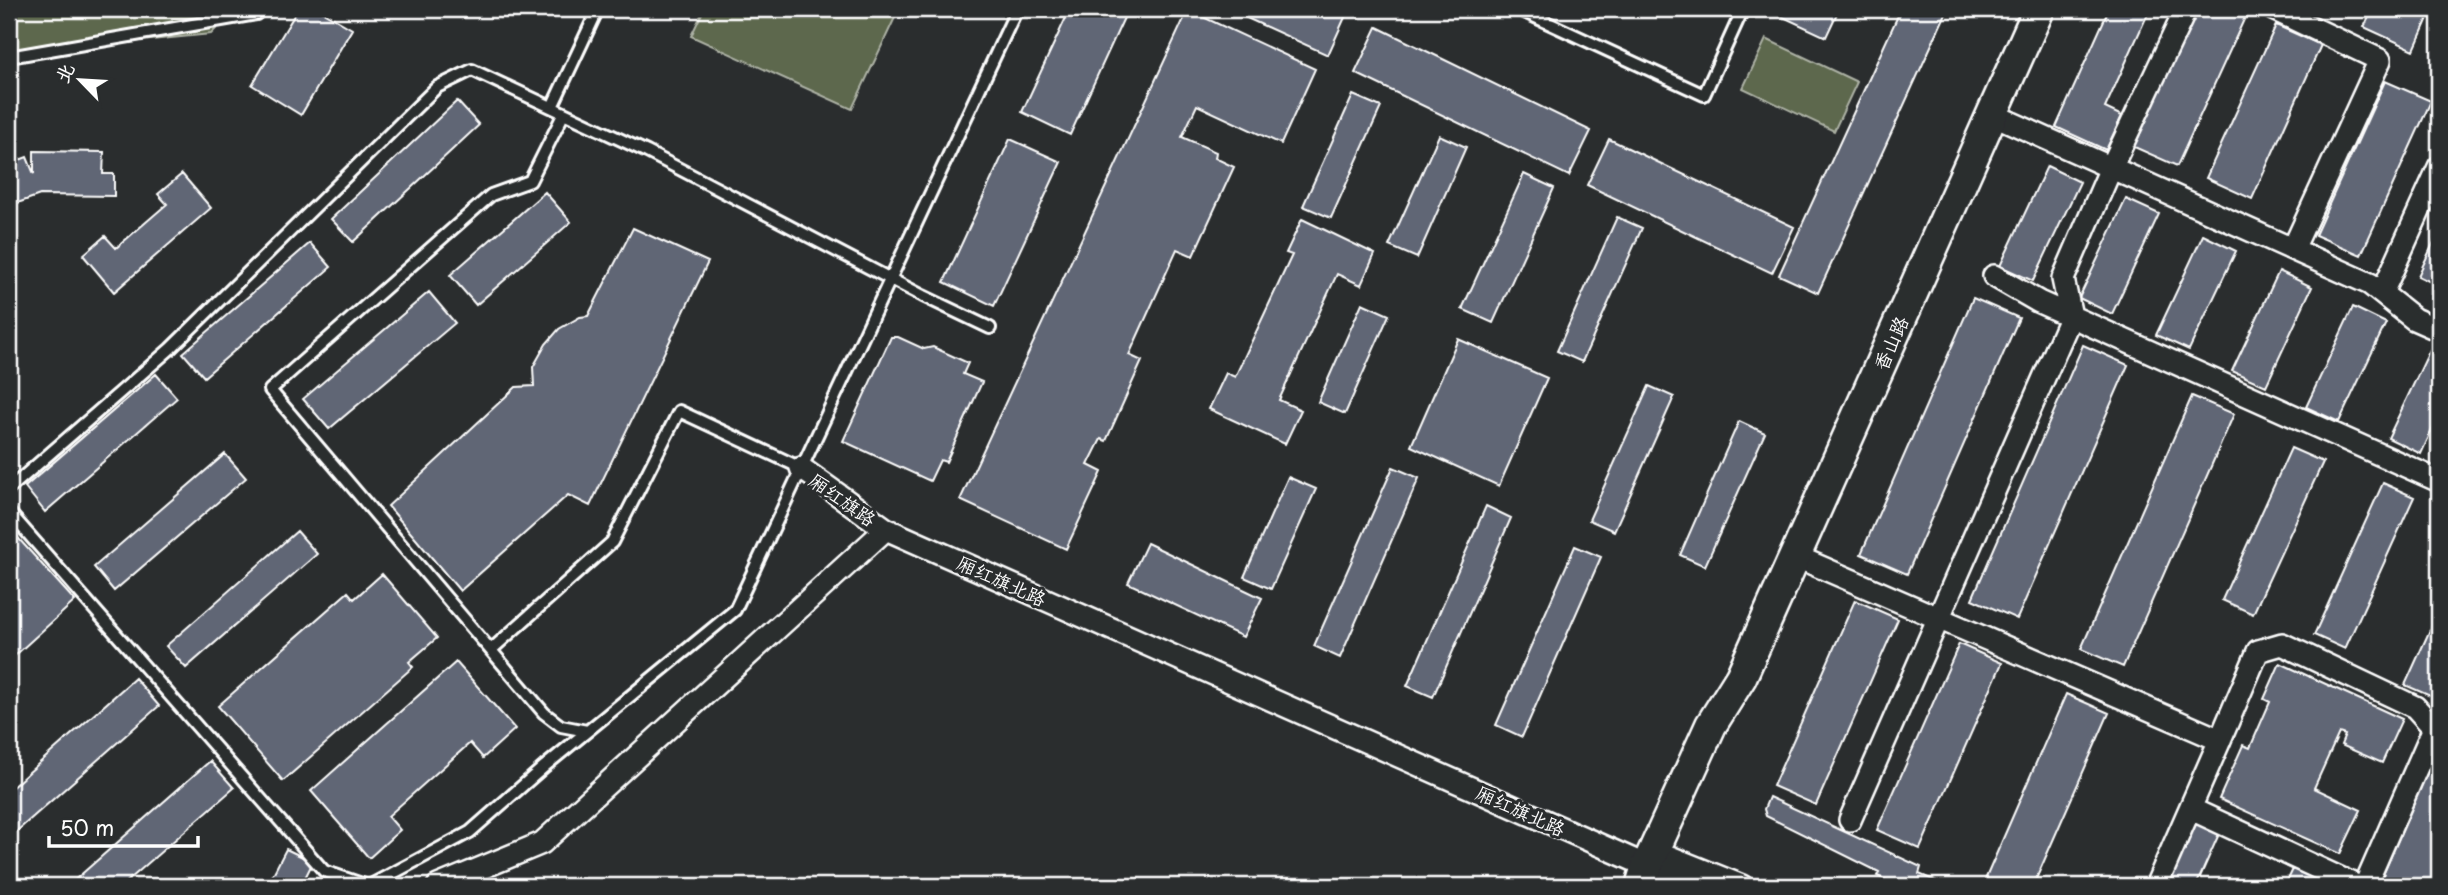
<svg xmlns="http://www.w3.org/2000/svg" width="2448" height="895" viewBox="0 0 2448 895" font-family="'Playpen Sans','LXGW WenKai TC',sans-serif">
  <rect width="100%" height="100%" fill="#2a2d2e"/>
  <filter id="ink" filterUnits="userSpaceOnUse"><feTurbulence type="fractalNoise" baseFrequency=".0143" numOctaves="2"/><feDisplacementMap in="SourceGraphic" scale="14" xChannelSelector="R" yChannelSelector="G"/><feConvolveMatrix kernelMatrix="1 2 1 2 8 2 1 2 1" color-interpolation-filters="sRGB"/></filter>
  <g filter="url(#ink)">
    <path fill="#5d674e" stroke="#aeb3a6" stroke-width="2" d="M9,9H235L211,34L9,54Z
      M704,9H899L852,109L691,36Z
      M1766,39L1857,82L1834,131L1743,88Z"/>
    <path fill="#616675" stroke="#fff" stroke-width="2" d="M298,9H318L352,29L301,115L252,85Z
      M1070,9H1128L1070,135L1022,112Z
      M1227,9H1333L1346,15L1328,55Z
      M1766,9H1839L1826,37Z
      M1901,9H1948L1818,293L1779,275Z
      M2109,9H2150L2105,108L2122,116L2106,150L2056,127Z
      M2194,9H2239L2247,13L2177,166L2132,146Z
      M2373,9H2432L2414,50L2364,27Z
      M1188,10L1315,69L1281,144L1197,105L1182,137L1216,152L1215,158L1234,167L1193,256L1177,249L1129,355L1142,361L1106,441L1101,439L1088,465L1102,472L1066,549L960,500Z
      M2276,25L2321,45L2252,199L2206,178Z
      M1377,27L1591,131L1569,176L1355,73Z
      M2385,81L2431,101L2361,255L2315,235Z
      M1353,95L1381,107L1331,218L1303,206Z
      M457,101L479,125L353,242L331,219Z
      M1439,135L1466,147L1417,258L1389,246Z
      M1010,139L1061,162L994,306L944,282Z
      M1609,139L1794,227L1772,273L1587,185Z
      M34,151L104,152L103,174H114V196L40,195L9,206V164L27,157L34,174Z
      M2047,166L2080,182L2033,281L2000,266Z
      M182,174L211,208L114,292L83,255L105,236L116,248L167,204L158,194Z
      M1524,174L1554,188L1493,323L1462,309Z
      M545,192L571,222L476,305L450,275Z
      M2126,199L2159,214L2112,314L2079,298Z
      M1617,217L1642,228L1582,362L1557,351Z
      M1302,219L1375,254L1361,285L1337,274L1279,400L1301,410L1285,444L1209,409L1226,373L1235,377L1292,255L1286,253Z
      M633,228L708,262L590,506L568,495L460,591L388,506L516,387L534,386L533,367L546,344L559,329L580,317L588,316Z
      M2439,231V286L2418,276Z
      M2203,235L2236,251L2189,350L2156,335Z
      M310,243L331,267L204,377L183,353Z
      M2279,271L2312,287L2266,386L2232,371Z
      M429,292L455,323L329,429L303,399Z
      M1973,298L2019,318L1907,574L1861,554Z
      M1362,303L1389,315L1345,414L1318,402Z
      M2353,307L2386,323L2339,422L2306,407Z
      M891,337H898L924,349L933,347L968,363L963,374L982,382L946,462L940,460L930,481L843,441Z
      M1458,339L1547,378L1499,486L1411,446Z
      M2435,339L2439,341V415L2421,454L2388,438Z
      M2083,345L2128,365L2017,619L1972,599Z
      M156,374L177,398L45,512L25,487Z
      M1649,386L1674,397L1614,531L1589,520Z
      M2192,396L2234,414L2123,667L2081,649Z
      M1739,421L1765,433L1705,566L1680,555Z
      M2291,448L2323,462L2253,614L2222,600Z
      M225,454L246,478L114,591L94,567Z
      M1393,467L1419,478L1340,658L1314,646Z
      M1288,477L1316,489L1271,589L1244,577Z
      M2383,483L2414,497L2345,649L2314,635Z
      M1486,506L1511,518L1433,697L1407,686Z
      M9,528L75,601L9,661Z
      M297,531L317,554L186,668L166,646Z
      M1147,543L1262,598L1243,637L1128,583Z
      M1575,546L1601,557L1522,737L1496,725Z
      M382,574L437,638L409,662L413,667L283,781L218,706L348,592L354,599Z
      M1855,600L1898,619L1816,805L1773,786Z
      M2439,610V693L2437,699L2405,685Z
      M1959,644L2002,663L1920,849L1877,830Z
      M456,662L515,729L483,758L470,743L388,816L400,830L369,858L311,791Z
      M2280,663L2402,719L2382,763L2341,745L2345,735L2339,733L2314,788L2361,810L2340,854L2219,799L2243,745L2250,748L2270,702L2264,699Z
      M135,678L159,706L9,838V790Z
      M2066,694L2109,713L2033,886H1999L1985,880Z
      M2439,745V863L2429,886H2378Z
      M210,761L234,788L122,886H68Z
      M1769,797L1921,867L1919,874L1947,886H1900L1877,876L1879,872L1766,816L1764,809Z
      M2193,822L2219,834L2196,886H2165Z
      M286,849L313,862L301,886H267Z
      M2293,869L2320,880L2317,886H2285Z"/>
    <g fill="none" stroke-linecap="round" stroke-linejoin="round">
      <g stroke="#fff" stroke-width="16">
        <path id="lane" d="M1518,9L1704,95L1743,9
          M9,57L256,14L261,9
          M552,107L598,9
          M564,113L530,181L491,195L270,390L544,713L561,726L587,731
          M9,489L170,349L437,87L472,70L647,152L923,296L990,328
          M9,512L324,871L368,886
          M491,650L612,542L679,411L801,468
          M369,886L470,832L545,766L735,610L1017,9"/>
      </g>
      <g stroke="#fff" stroke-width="26">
        <path id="street" d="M2273,9L2380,60L2293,249
          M1992,114L2370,284L2414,319L2439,330
          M1994,276L2039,302L2439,481
          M2382,293L2439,167
          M801,468L886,529
          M1795,556L2220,740L2258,651L2282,644L2415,707L2434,728L2365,886
          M2191,809L2357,886
          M1850,820L2071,316L2063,279L2111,168L2186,9
          M1647,866L1670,857L1742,886
          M438,886L542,843L886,529L1647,866L1662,876L1687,886
          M2156,886L2220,740"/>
      </g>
      <g stroke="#fff" stroke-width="35">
        <path id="secondary" d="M1641,886L1647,866L1711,725L1741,677L2039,9"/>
      </g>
      <use href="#lane" stroke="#2a2d2e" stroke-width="10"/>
      <use href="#street" stroke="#2a2d2e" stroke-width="21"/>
      <use href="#secondary" stroke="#2a2d2e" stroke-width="30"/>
    </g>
  </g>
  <g text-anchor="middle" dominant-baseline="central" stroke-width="6" stroke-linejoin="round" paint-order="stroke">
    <g font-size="19" fill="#fff" stroke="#2a2d2e">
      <text transform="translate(1890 343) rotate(-66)">香山路</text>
      <text transform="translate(843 499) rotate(35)">厢红旗路</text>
      <text transform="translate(1002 580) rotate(24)">厢红旗北路</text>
      <text transform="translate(1521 810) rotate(24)">厢红旗北路</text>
    </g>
  </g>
  <rect width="2448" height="895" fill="none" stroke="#2a2d2e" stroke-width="35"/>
  <rect x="18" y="18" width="2413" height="860" fill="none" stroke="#fff" stroke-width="2.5" filter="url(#ink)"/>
  <g transform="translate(80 80) rotate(295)" stroke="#2a2d2e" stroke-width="5" paint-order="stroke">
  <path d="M0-5L12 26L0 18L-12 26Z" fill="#ffffff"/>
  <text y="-10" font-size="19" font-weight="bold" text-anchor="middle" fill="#ffffff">北</text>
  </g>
  <path d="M49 836v10h149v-10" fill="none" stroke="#ffffff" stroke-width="3.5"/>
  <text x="60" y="836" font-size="21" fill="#ffffff" stroke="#2a2d2e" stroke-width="5" paint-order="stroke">50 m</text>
</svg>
